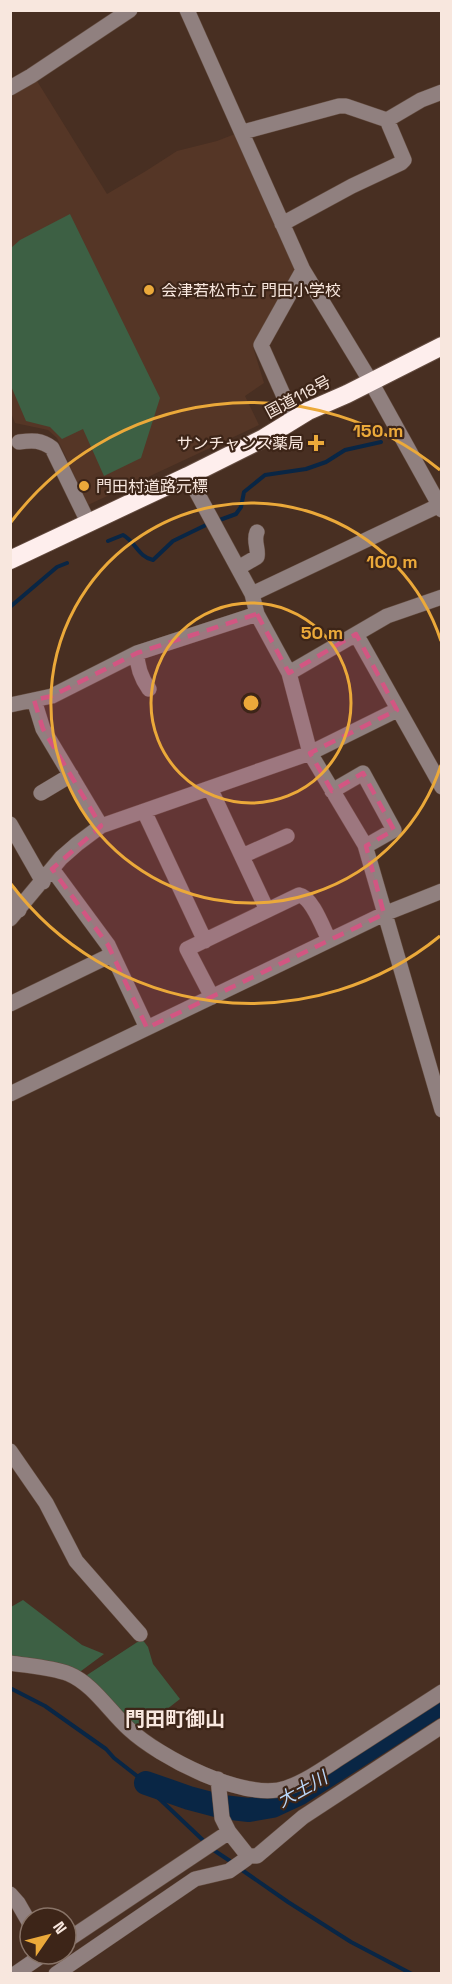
<svg xmlns="http://www.w3.org/2000/svg" width="452" height="1984" viewBox="0 0 452 1984" font-family="'Space Grotesk','Noto Sans JP',sans-serif">
  <rect width="100%" height="100%" fill="#482f22"/>
  <path fill="#553626" d="M37,81L107,194L146,171L177,151L217,141L235,134L296,267L277,308L253,347L264,383L245,396L259,425L88,505L57,438L48,430L15,423L11,413L10,97Z"/>
  <path fill="#3d6044" d="M70,214L160,398L141,458L104,476L83,429L62,439L50,427L26,421L11,386V248L20,240Z
    M23,1600L82,1645L104,1654L77,1674L11,1660V1607Z
    M142,1639L148,1647L153,1664L180,1699L139,1731L84,1677Z"/>
  <g fill="none" stroke-linecap="round" stroke-linejoin="round">
    <path stroke="#092645" stroke-width="4" d="M217,521L236,514L241,507L244,492L265,475L306,469L326,462L345,450L381,442
      M108,541L123,535C136,542 138,557 153,560L173,541L208,524
      M10,607L57,567L67,563
      M10,1688L45,1706L106,1749L114,1758L146,1783L148,1788L207,1844
      M212,1849L233,1863
      M239,1868L288,1902L351,1942L412,1974"/>
    <path stroke="#092645" stroke-width="24" d="M146,1783L189,1798L223,1807L249,1810L272,1806L300,1793L442,1702"/>
    <g stroke="#644c40" stroke-width="16">
      <path id="minor" d="M187,10L303,270L371,382L442,510
        M10,88L31,76L130,10
        M243,132L339,106H346L387,120L421,100L442,92
        M282,224L352,186L401,163L404,160L387,120
        M294,419L261,345L303,270
        M19,442C33,440 41,440 52,448L88,522
        M188,476L252,594L257,614L289,673L310,753L365,845L442,1110
        M238,568L257,557C259,549 253,541 257,532
        M252,594L442,504
        M356,634L442,787
        M137,653C137,667 141,678 149,689
        M289,673L387,616L442,597
        M34,700L43,729L101,826
        M10,705L52,696L137,653L257,614
        M210,788L267,910
        M332,791L363,773L394,830L366,846
        M41,793L71,775
        M144,811L205,941
        M10,824L43,882
        M242,856L287,836
        M52,869L108,945L147,1028
        M10,893L19,910
        M10,919L61,858L77,844L101,826L310,753L397,710
        M212,997L187,949L299,895C312,897 323,928 329,940
        M10,1004L111,955
        M10,1094L384,914L442,891
        M10,1451L46,1503L76,1561L140,1634
        M10,1663C30,1666 51,1667 69,1674C93,1684 110,1712 129,1729C159,1757 245,1802 286,1788C307,1781 327,1766 346,1754C378,1733 410,1713 442,1692
        M218,1779L222,1818L229,1832L248,1856H257L303,1817L442,1726
        M10,1894L18,1903L30,1924
        M66,1941L229,1832
        M15,1974L44,1954
        M56,1974L195,1879L229,1871L246,1859L248,1856"/>
    </g>
    <g stroke="#644c40" stroke-width="20">
      <path id="highway" d="M10,560L188,476L264,438L308,411L347,394L442,346"/>
    </g>
    <use href="#minor" stroke="#90807f" stroke-width="15"/>
    <use href="#highway" stroke="#feeeed" stroke-width="18"/>
  </g>
  <path fill="#d25682" fill-opacity="0.2" stroke="#d25682" stroke-width="4.5" stroke-dasharray="12 8" stroke-linejoin="round" d="M257,614L289,673L356,634L397,710L310,753L332,791L363,773L394,830L366,846L384,914L147,1028L108,945L52,869L101,826L43,729L34,700L52,696L137,653Z"/>
  <g fill="none" stroke="#eba93a" stroke-width="3">
    <circle cx="251" cy="703" r="100"/>
    <path d="M441 765A200 200 0 1 1 441 641"/>
    <path d="M440 936A300 300 0 0 1 11 884M11 522A300 300 0 0 1 440 470"/>
  </g>
  <g fill="#eba93a" stroke="#3d2518" stroke-width="2">
    <circle cx="149" cy="290" r="6"/>
    <path d="M313 434h6v6h6v6h-6v6h-6v-6h-6v-6h6z"/>
    <circle cx="84" cy="486" r="6"/>
  </g>
  <g text-anchor="middle" dominant-baseline="central" stroke-width="4.5" stroke-linejoin="round" paint-order="stroke">
    <g font-size="16" fill="#f8e7de" stroke="#3d2518" text-anchor="start">
      <text x="161" y="290">会津若松市立 門田小学校</text>
      <text x="304" y="443" text-anchor="end">サンチャンス薬局</text>
      <text x="96" y="486">門田村道路元標</text>
    </g>
    <g font-size="16" fill="#f8e7de" stroke="#3d2518">
      <text transform="translate(298 397) rotate(-28)">国道118号</text>
    </g>
    <g font-size="18" font-style="italic" fill="#b9d7fa" stroke="#3d2518">
      <text transform="translate(302 1789) rotate(-29)">大土川</text>
    </g>
    <g font-size="20" font-weight="bold" fill="#f8e7de" stroke="#3d2518">
      <text x="175" y="1719">門田町御山</text>
    </g>
  </g>
  <circle cx="251" cy="703" r="9" fill="#eba93a" stroke="#3d2518" stroke-width="3"/>
  <g font-size="18" text-anchor="middle" font-weight="bold" fill="#eba93a" stroke="#3d2518" stroke-width="4.5" stroke-linejoin="round" paint-order="stroke">
    <text x="378" y="437">150 m</text>
    <text x="392" y="568">100 m</text>
    <text x="322" y="639">50 m</text>
  </g>
  <rect width="452" height="1984" fill="none" stroke="#f8e7de" stroke-width="24"/>
  <g transform="translate(48 1936) rotate(55)"><circle r="28" fill="#3d2518" stroke="#887367" stroke-width="1.5"/>
  <path d="M0-4.5L10 22L0 15L-10 22Z" fill="#eba93a"/>
  <text y="-9" font-size="16" font-weight="bold" text-anchor="middle" fill="#f8e7de">N</text>
  </g>
</svg>
